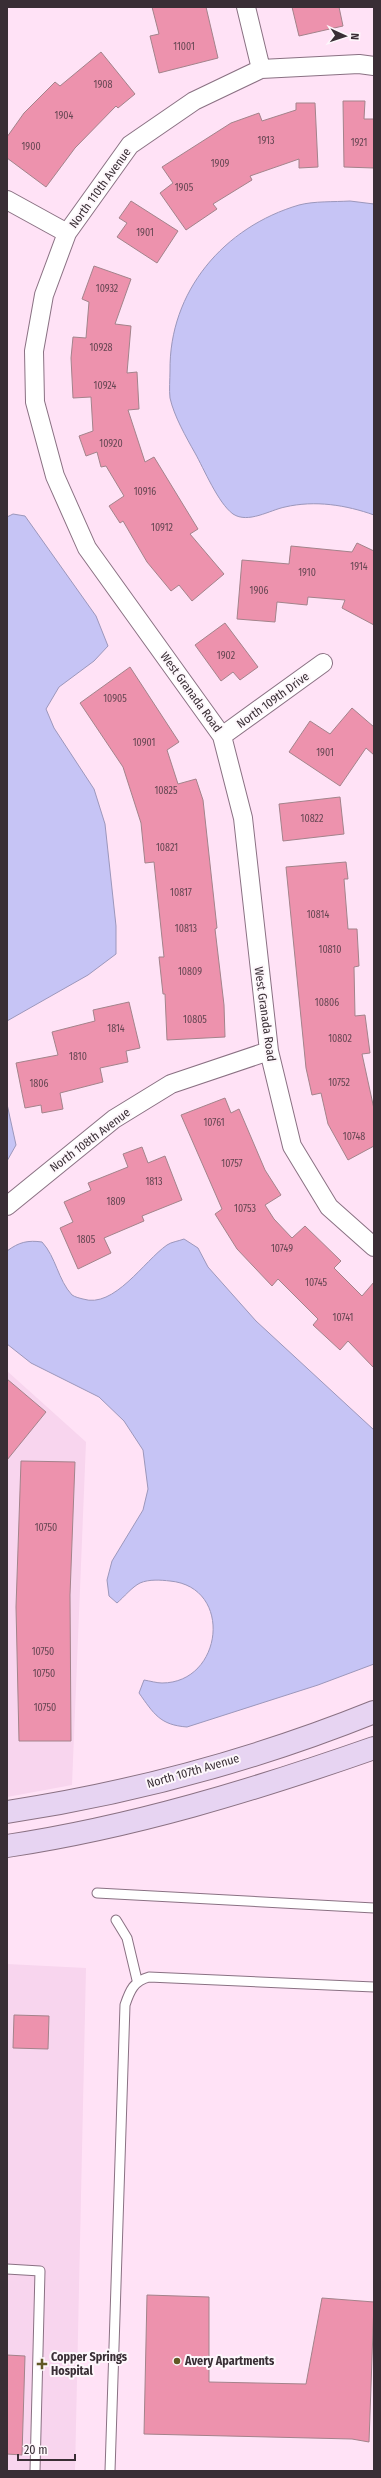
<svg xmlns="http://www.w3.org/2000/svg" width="381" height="2478" viewBox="0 0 381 2478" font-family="'Fira Sans Condensed',sans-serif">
  <rect width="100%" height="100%" fill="#ffe2f6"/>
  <path fill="#f8d5ee" d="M7,1371L86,1442L72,1785L7,1797Z
    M7,1964L86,1968L75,2471H7Z"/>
  <path fill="#c6c4f5" stroke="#9c97bb" d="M350,201L374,204V515C346,505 315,500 285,507C270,510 248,524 233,514C218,503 204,469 195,453C186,437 174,416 170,398C169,390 170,379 170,371C169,291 224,227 299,205C314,201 334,202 350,201Z
    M13,514L25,516L96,616L108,646L94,661L59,687L46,709L54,728L94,789L105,824L116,926V954L88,975L7,1021V517Z
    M7,1104L16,1145L7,1161Z
    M184,1239L198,1248L208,1267L256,1321L374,1430V1664L318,1685L187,1727C160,1725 154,1714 139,1693L144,1680C150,1681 157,1683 162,1683C223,1683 234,1587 170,1581C161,1580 149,1579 140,1583C132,1587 124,1597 117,1603L109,1596L107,1580L112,1561L143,1510L148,1489L143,1450L124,1421L99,1397L31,1363L7,1344V1251C19,1242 28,1240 42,1242C56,1257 58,1280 72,1295C75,1297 79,1298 83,1299C114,1309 144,1261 167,1245C171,1242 179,1241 184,1239Z"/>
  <path fill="#ed92ad" stroke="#a3838b" d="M152,7H206L218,58L159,73L150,36L159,34Z
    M292,7H339L343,26L299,36Z
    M101,52L135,94L118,108L116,106L75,148L46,187L7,158V137L24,113L55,82L60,86Z
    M343,101H365L364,119H374V168L344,167Z
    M296,103H315L318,167L299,168V159L250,176L252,180L213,204L217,209L186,230L160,193L173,183L162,167L231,123L259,113L262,121L296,110Z
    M131,201L178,231L157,263L117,237L127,223L119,218Z
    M94,266L131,279L115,324L131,326L127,373L137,372L139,409L128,410L145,462L154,457L198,529L190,534L224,574L192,601L179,585L171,591L147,562L123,521L120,523L109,506L124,496L106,466L101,467L97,452L86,456L79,436L93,431L91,397L73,398L71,358L73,337L86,338L89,302L82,299Z
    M357,543L374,551V625L342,608L345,600L308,597L307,605L277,602L275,622L237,619L242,560L289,564L291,546L352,552Z
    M225,623L258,667L240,680L233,672L221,681L195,645Z
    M130,667L179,742L167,750L178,784L196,779L203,800L217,928L215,929L224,1005L225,1037L167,1040L165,994H163L159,957H164L154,862L145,863L141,823L123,767L80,703Z
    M352,708L374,727V755L366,748L340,786L289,752L310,721L330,734Z
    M340,797L344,834L283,841L279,804Z
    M346,862L348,879H344L348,929H357L359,966L354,967L355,1016L365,1015L370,1053L362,1054L374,1109V1146L348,1160L328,1124L321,1093L312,1095L306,1068L286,867Z
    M129,1002L140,1048L126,1051L128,1062L100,1068L103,1082L60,1093L63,1109L42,1113L41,1105L25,1108L16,1063L58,1055L52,1032L95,1021L93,1010Z
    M225,1098L231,1113L239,1109L265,1170L281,1195L265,1205L274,1219L292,1238L305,1226L341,1261L334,1268L362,1296L374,1282V1368L348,1341L340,1350L313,1325L318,1319L278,1279L272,1286L237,1249L215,1214L222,1209L181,1115Z
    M142,1147L148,1163L165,1156L182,1200L142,1216L144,1221L104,1238L111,1253L78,1269L60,1228L73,1222L64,1202L91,1190L88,1183L128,1167L123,1154Z
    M7,1379L46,1412L7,1460Z
    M21,1461L75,1462L70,1595L71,1741H19L16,1607Z
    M14,2015L49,2016L48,2049L13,2048Z
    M147,2295L209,2297V2382L306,2384L322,2298L374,2302L369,2442L352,2439L144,2434Z
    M7,2355L25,2356L22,2455L7,2454Z"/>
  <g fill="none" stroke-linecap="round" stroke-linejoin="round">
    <g stroke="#8a7183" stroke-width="11">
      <path id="lane" d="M97,1893L374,1908
        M116,1920L127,1938L137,1980
        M7,2269L40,2271L35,2471
        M110,2471L125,2005C130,1990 134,1981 149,1977L374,1987"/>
    </g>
    <g stroke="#8a7183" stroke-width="20">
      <path id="street" d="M246,7L261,69
        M374,66L359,64L261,69L194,101L130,145L67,233L44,295L34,351L35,402L55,476L87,548L222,736L243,818L269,1051L292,1146L329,1207L374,1247
        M7,200L67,233
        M222,736L323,663
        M7,1206L114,1119L171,1084L269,1051"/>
    </g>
    <g stroke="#8a7183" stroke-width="24">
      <path id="secondary" d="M7,1812C131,1793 257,1759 374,1712
        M7,1846C133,1827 254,1790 374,1748"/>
    </g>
    <use href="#lane" stroke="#fff" stroke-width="9"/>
    <use href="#street" stroke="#fff" stroke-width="18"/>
    <use href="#secondary" stroke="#e7d4f2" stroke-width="22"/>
  </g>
  <g fill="#615825" stroke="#fdf7fb" stroke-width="1.5">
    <circle cx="177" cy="2361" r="4"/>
    <path d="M40 2358h4v4h4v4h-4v4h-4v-4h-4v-4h4z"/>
  </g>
  <g text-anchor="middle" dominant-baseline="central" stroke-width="4" stroke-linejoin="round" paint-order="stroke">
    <g font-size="10" fill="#664753">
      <text x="184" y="47">11001</text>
      <text x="103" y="85">1908</text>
      <text x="64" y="116">1904</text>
      <text x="266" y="141">1913</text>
      <text x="359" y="143">1921</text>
      <text x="31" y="147">1900</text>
      <text x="220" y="164">1909</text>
      <text x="184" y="188">1905</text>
      <text x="145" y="233">1901</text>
      <text x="107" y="289">10932</text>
      <text x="101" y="348">10928</text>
      <text x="105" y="386">10924</text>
      <text x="111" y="444">10920</text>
      <text x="145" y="492">10916</text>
      <text x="162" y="528">10912</text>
      <text x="359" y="567">1914</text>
      <text x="307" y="573">1910</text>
      <text x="259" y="591">1906</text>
      <text x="226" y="656">1902</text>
      <text x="115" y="699">10905</text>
      <text x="144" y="743">10901</text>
      <text x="325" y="753">1901</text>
      <text x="166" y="791">10825</text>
      <text x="312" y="819">10822</text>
      <text x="167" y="848">10821</text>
      <text x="181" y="893">10817</text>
      <text x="318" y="915">10814</text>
      <text x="186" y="929">10813</text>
      <text x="330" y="950">10810</text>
      <text x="190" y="972">10809</text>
      <text x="327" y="1003">10806</text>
      <text x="195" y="1020">10805</text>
      <text x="116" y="1029">1814</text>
      <text x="340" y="1039">10802</text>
      <text x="78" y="1057">1810</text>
      <text x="339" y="1083">10752</text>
      <text x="39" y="1084">1806</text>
      <text x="214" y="1123">10761</text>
      <text x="354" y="1137">10748</text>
      <text x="232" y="1164">10757</text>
      <text x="154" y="1182">1813</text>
      <text x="116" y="1202">1809</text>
      <text x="245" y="1209">10753</text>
      <text x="86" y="1240">1805</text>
      <text x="282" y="1249">10749</text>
      <text x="316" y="1283">10745</text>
      <text x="343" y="1318">10741</text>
      <text x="46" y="1528">10750</text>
      <text x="43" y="1652">10750</text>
      <text x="44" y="1674">10750</text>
      <text x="45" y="1708">10750</text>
    </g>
    <g font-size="12" fill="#392e35" stroke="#fdf7fb">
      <text transform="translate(100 188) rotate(-54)">North 110th Avenue</text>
      <text transform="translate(191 692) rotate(54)">West Granada Road</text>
      <text transform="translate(273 700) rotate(-36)">North 109th Drive</text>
      <text transform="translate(265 1014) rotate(82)">West Granada Road</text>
      <text transform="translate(90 1140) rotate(-37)">North 108th Avenue</text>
      <text transform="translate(193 1771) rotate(-16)">North 107th Avenue</text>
    </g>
    <g font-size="12" font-weight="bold" fill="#392e35" stroke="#fdf7fb" text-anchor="start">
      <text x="51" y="2357">Copper Springs<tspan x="51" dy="14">Hospital</tspan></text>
      <text x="185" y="2361">Avery Apartments</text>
    </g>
  </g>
  <rect width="381" height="2478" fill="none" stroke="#392e35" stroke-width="16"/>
  <g transform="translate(345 36) rotate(93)" stroke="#fdf7fb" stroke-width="3" paint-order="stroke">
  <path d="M0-3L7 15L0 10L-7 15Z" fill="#392e35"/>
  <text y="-6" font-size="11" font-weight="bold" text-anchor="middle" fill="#392e35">N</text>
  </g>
  <path d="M18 2454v6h57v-6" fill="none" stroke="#392e35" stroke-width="2"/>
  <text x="24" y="2454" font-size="12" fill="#392e35" stroke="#fdf7fb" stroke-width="3" paint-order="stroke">20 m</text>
</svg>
